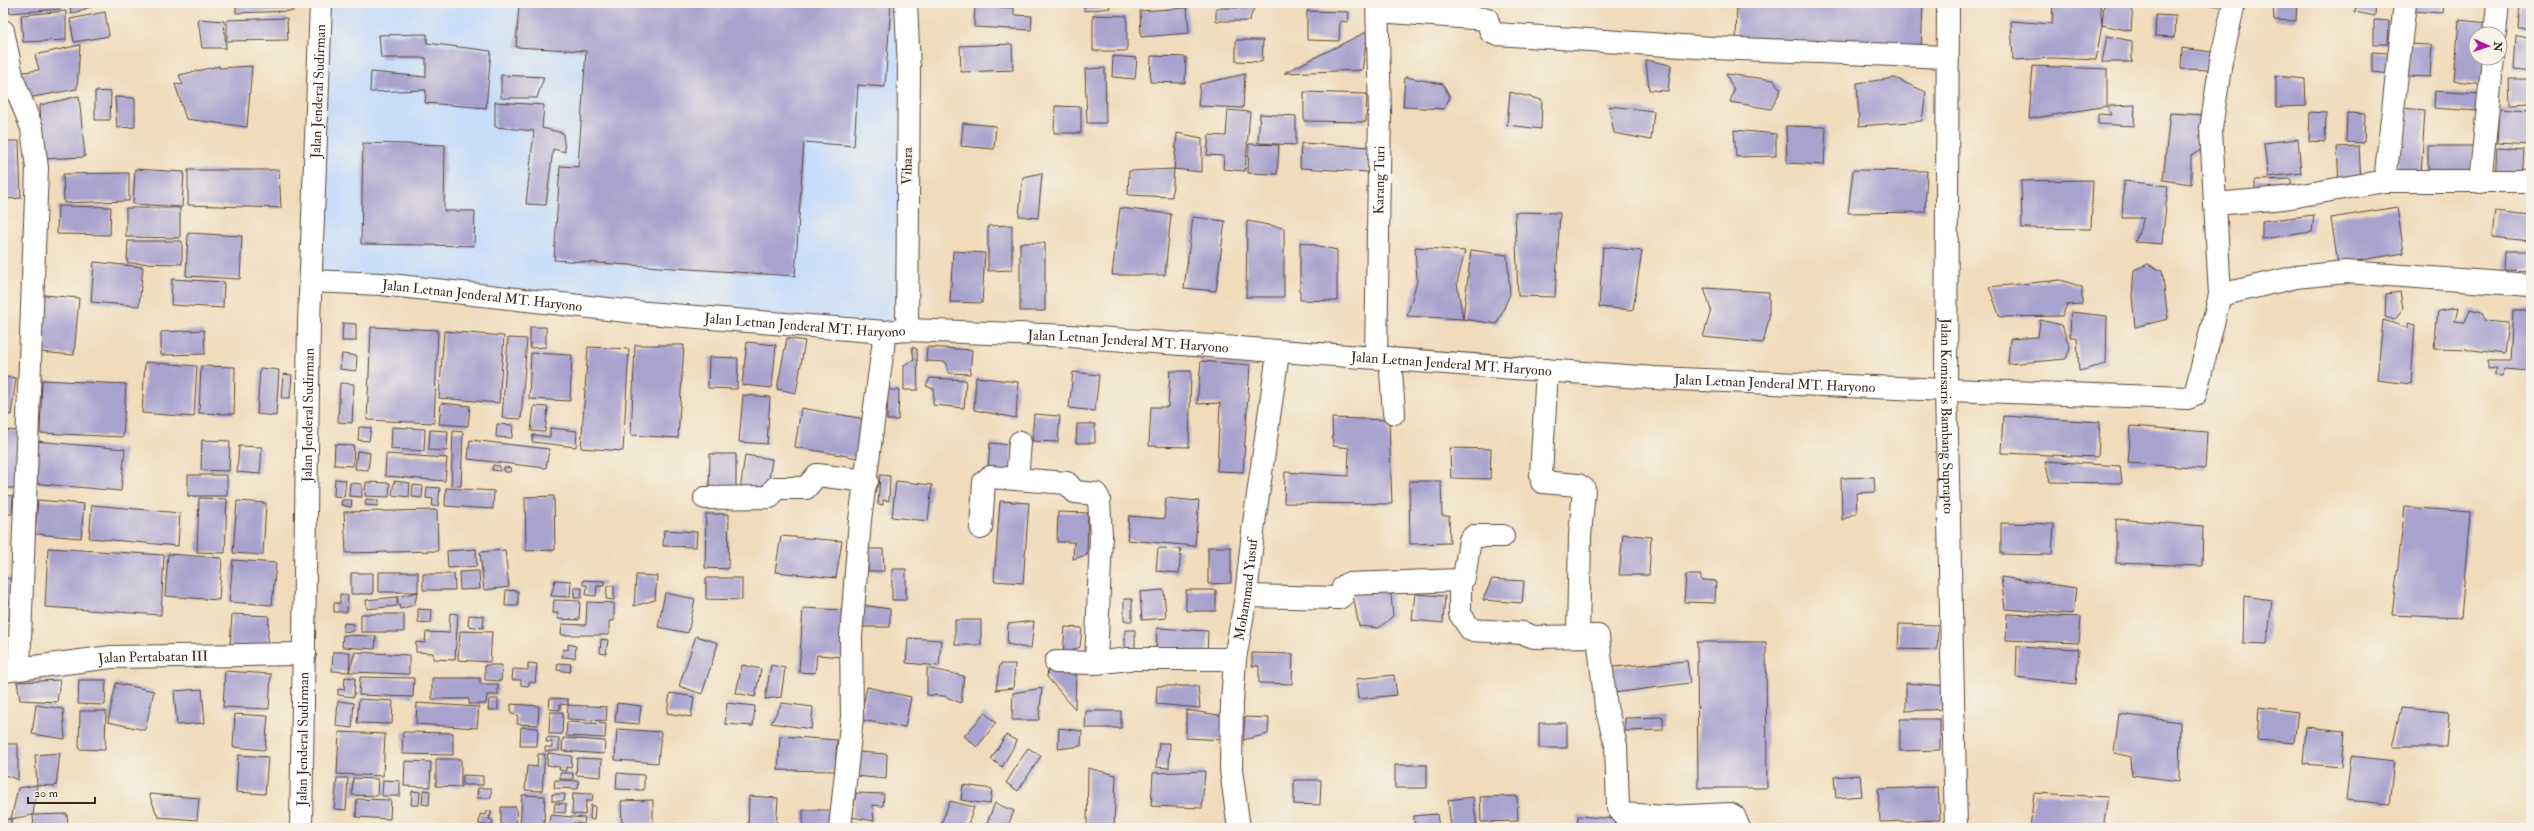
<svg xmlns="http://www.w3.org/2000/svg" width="2534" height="831" viewBox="0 0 2534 831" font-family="'IM FELL Double Pica',serif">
  <rect width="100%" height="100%" fill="#f7f3e8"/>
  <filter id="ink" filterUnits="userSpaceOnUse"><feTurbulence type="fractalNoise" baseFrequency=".025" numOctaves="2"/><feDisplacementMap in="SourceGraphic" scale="8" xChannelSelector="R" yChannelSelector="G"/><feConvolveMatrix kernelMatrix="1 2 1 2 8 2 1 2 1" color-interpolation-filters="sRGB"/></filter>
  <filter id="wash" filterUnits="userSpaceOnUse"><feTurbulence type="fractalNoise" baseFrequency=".012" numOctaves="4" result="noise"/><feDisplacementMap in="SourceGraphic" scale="16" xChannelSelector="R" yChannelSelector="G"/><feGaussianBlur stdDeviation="0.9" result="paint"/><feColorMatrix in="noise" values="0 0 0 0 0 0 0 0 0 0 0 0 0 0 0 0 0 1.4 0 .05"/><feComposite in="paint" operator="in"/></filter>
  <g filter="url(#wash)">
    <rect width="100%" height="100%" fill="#f0dcbb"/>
    <path fill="#c7ddf9" d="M328,3H906L903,327L319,278Z"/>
    <g id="blocks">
      <path fill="#a8a2ce" d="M9,3H62L61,9L9,13Z
        M70,3H92L93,6L71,14Z
        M236,3H294L293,11L236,13Z
        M519,3H891L885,87L858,85L854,146L804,142L795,276L554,260L560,166L578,167L586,51L516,47Z
        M1084,3H1109L1110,8L1084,11Z
        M1737,3H1923L1921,52L1736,45Z
        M2053,3H2100L2102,25L2096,60L2053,58L2013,60L2011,21L2052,24Z
        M2104,3H2133L2131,31L2102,25Z
        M2178,3H2220V6Z
        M2273,3H2297L2296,21L2274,20Z
        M2356,3H2376L2375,16L2355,12Z
        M2411,3H2444L2443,13L2411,11Z
        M2520,4L2531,5V28H2518Z
        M975,6L1014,8V15L1032,16L1031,30L974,27Z
        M1187,8L1189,33L1141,37L1140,11Z
        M1216,8H1254L1249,21H1216Z
        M66,11V40L23,42L21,15Z
        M1307,11L1349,12L1348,22L1340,21L1339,41L1307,40Z
        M105,12L109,36L74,42L70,19Z
        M1093,15L1127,16V51H1093Z
        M2156,15L2176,16L2175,37L2155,36Z
        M287,18L288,40L227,41V20Z
        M198,19L224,21L226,48H202Z
        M2374,20L2389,21L2388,44H2374Z
        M2459,20L2490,23L2489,34H2476V58H2487L2486,84L2454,81Z
        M1368,31L1362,70L1284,73Z
        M427,34V43L491,51L486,108L425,103L426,90L370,92L371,72L426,77V58H381L379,35Z
        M2107,36L2132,41V62H2102Z
        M2516,36L2531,37V72L2514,70Z
        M1236,40H1263L1262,62L1236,61Z
        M1012,44L1013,70L961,72L960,46Z
        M2407,44L2432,45L2430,77L2406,76Z
        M80,45L77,89L22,99L17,73L39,70L35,55Z
        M2182,48L2212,52V70L2181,69Z
        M2372,52L2389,53V74L2372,72Z
        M1113,56L1137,58L1135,79L1112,77Z
        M1151,56L1186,57L1185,83L1150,82Z
        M1646,60L1671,65L1668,91L1649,90Z
        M219,66V68L252,66L247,127L186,119L175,84L183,85L179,75Z
        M2033,66L2107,69V106L2029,119Z
        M1105,68L1106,123H1087L1085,69Z
        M1245,74L1243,108L1198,106L1200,84Z
        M1726,74L1774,80L1781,90L1771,109L1730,102L1734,90Z
        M501,75L544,77L537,98H501Z
        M2276,76L2305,79L2306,106L2276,107Z
        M1405,77L1443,84L1450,97L1444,109L1403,107Z
        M1895,78L1926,92L1922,121L1859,126L1857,83Z
        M2509,79H2531V103L2510,104Z
        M95,91L111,92L110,120H95Z
        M2435,91L2478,94L2477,111L2434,108Z
        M1304,92L1367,94L1366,122L1304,121Z
        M1510,92L1542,100L1541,129L1507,125Z
        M79,96L85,157L42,159L40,105Z
        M115,97L135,98V127L117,128Z
        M495,102L544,105L542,128L563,133L565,152L553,149L546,205L526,204L534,131L495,127Z
        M2135,105L2134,126L2098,124V114L2112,115L2107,106Z
        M1055,106L1081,107V133H1054Z
        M1609,106L1654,111L1651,140L1614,133Z
        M2400,108L2425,110L2421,175L2397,174Z
        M2499,108L2531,110V145L2497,143Z
        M1228,110L1250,112L1245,171L1223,169L1224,156L1207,155L1209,135L1226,136Z
        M2310,112L2326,113L2325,142L2309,141Z
        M2170,113L2205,115L2202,149L2191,156V184L2163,180Z
        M2347,113L2365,114L2364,143L2346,142Z
        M1260,114L1296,116V145L1258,143Z
        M963,123L996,126L994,149L961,146Z
        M1786,126L1826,127L1824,165L1787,163Z
        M1734,130L1776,134V156L1736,157Z
        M1177,133L1202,138V172L1174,169Z
        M2298,139L2301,173L2268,177L2264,143Z
        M3,141H19L21,198L3,199Z
        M363,143L445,145L444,211H475L474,246L361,244Z
        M1301,143L1372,147L1368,172L1300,168Z
        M1249,144L1279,145L1277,174L1248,173Z
        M2359,146L2361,183L2339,184L2337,147Z
        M2428,146H2473L2472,173L2428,172Z
        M2497,148L2524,150L2522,180L2495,178Z
        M135,169L184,172L182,207L133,204Z
        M1174,169L1172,197L1128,195L1129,171Z
        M188,170H279L281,208L188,205Z
        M1853,170L1927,171L1925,212L1848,213Z
        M129,173V201L64,203L63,174Z
        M1042,173L1038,218L1019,216L1023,177Z
        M2291,179L2292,195L2255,196V180Z
        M2093,180L2091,229L2022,228L2021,181Z
        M2124,181L2168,186L2162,244L2135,242L2144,218H2122Z
        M58,206L111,207L110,235L57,234Z
        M2397,207L2404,253L2338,264L2331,218Z
        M3,208H5V245H3Z
        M126,208H180V238L126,237Z
        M1120,208L1171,214L1165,275H1112Z
        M2495,211L2531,215V241L2492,237Z
        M1515,212L1560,213L1555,297L1518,296Z
        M2314,215L2312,232L2262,239V221Z
        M1193,217L1225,221L1216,291L1184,288Z
        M1247,221L1284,228V297H1246Z
        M1012,225V270L988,271V226Z
        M188,233L242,236L240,279L186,276Z
        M128,241H182V264L127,263Z
        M1300,242L1337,250V301L1300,300Z
        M1020,243H1045V311H1020Z
        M1415,247L1465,251L1457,283L1463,319L1407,316L1417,281Z
        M1603,247L1642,251L1633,310L1599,307Z
        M1471,250L1507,255L1510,294L1497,324L1463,319Z
        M953,251L985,253L982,303L950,302Z
        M2505,251H2531V271L2504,270Z
        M94,262L143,267L139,306L91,302Z
        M2148,264L2162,271L2168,319L2135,327L2132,296L2134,270Z
        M172,279L224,282L223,308L171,305Z
        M2061,280L2082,287V304L2067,305L2062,316L2000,317L1989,287Z
        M1704,288L1769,292V319L1763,343L1703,337L1711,310Z
        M2400,292L2403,308L2395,320L2385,317L2386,294Z
        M44,295L79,298L74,355L39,352Z
        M2458,308L2455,321L2465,322L2470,309L2482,312L2485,321L2508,323L2504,354L2473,350L2434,349L2438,311Z
        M2513,310H2531V371L2505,369L2502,376L2494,375L2497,368L2488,369V361H2510Z
        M2071,312L2107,316L2106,364L2079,371L2077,337H2070Z
        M2040,320L2062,325L2070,348L2066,359L2008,364L2010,339L2038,337Z
        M2383,320L2408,328V323L2415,325L2411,384L2377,380Z
        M343,323L356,324V341H342Z
        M371,327L438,330L434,423L367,420Z
        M530,327H546V347L530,348Z
        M204,330L205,354L161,355V332Z
        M444,331L504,336L499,403L439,398Z
        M508,338L527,339L521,419L502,418Z
        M787,338L805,341L796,393L777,389Z
        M747,342L776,345L772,388L742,385Z
        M635,345H684L678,438L631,435Z
        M588,347L629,349L623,451L581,448Z
        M912,347L917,349L918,390H904V365L914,360Z
        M927,347L972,350L970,374L949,373L946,362L926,361Z
        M531,353L572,355L570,401L529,399Z
        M342,354L357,356L356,371L340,369Z
        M709,357L738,358L737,389L708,388Z
        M1201,361L1250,365L1243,472L1217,471L1220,403L1197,404Z
        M145,362L197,366L194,417L142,413Z
        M201,366L235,367L234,414L199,413Z
        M260,368L279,370L276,416L257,414Z
        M1170,371H1191L1189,447L1149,446L1151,407H1168Z
        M1073,372L1099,375L1095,411L1069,408Z
        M283,374L292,375L290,398H281Z
        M3,377L16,378L11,415L3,414Z
        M976,377L1018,382L1016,418L974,410Z
        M930,378L966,380L964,408L933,405L934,389L926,386Z
        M42,380L126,384L123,437L40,433Z
        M340,383L354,384L352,423L338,422Z
        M888,390H899L898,420H887Z
        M743,395L770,397L767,444L739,442Z
        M441,403L470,406L468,426L439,424Z
        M534,406L548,407L545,432L531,431Z
        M801,408L871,420L864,459L795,447Z
        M1034,414L1060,416L1058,442L1032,441Z
        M2003,416L2100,422L2098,457L2001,453Z
        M1332,418L1389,420L1392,504L1284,503L1285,472L1348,476L1349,448L1333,446Z
        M497,424L513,425L512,438L496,437Z
        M1077,424H1095V443H1076Z
        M2131,426L2207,432L2205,469L2128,463Z
        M359,427L371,428L369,441L358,440Z
        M392,427L425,429L424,451L391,449Z
        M550,428L577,431L576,447L532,442L533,435L550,437Z
        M3,430L19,431L17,488H3Z
        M430,430L448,431L447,451L429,450Z
        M453,431L463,432L461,486H451Z
        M202,440L230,441L229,471L201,470Z
        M470,440L549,449L546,468L468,459Z
        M35,441L125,449L121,491L31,483Z
        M990,443L1012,445L1010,473L988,472Z
        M335,444L354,446L353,466L334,465Z
        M239,446L262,447L260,474L237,472Z
        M1450,448L1491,449L1490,479L1451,478Z
        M357,451L370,453L368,470L355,469Z
        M386,454L447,458L445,481L385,476Z
        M710,454H736V492H709Z
        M745,455L772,459L767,494L740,491Z
        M2045,461L2120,466L2122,483L2050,482Z
        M493,465L500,466V471L492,470Z
        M504,467L511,468L510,472H504Z
        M188,475H227V496H188Z
        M880,475L890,476L889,501L883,500V505L878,504Z
        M1874,477L1875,492L1856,493L1857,512L1842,520L1841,478Z
        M335,479L346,480L344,497L334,496Z
        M394,481L410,483L409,497L392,495Z
        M896,481L932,485L928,521L892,517Z
        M1409,481H1441L1442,516H1449L1450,543L1410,544Z
        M366,482L390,483L389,497L365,496Z
        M350,483L362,484V497L349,496Z
        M413,485L423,486L422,498L412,497Z
        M427,487L440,488L438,506H432L433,499L426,498Z
        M446,488L494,491L493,509L445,506Z
        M3,495L13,496L12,514H3Z
        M554,496L555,550L526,551L525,497Z
        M199,498L227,499L225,553L197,552Z
        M1166,498L1199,501L1195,546L1127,540L1129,516L1164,519Z
        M366,499L378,500V506L365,505Z
        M38,500L84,504L81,538L35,534Z
        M342,500H352L351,507L341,505Z
        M237,501L266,503L263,555L233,553Z
        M1000,501L1029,503L1023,583L994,581Z
        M92,505L180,513L178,546L89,538Z
        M2405,507L2470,512L2461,618L2392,615Z
        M437,510L438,551L346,553L344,512Z
        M1058,512L1088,513L1087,555L1073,559L1074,542H1057Z
        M706,514H729L728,569L705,568Z
        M2116,519L2203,526L2202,566L2116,563Z
        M2001,523L2054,524L2052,555L2001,554Z
        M664,530L697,532L696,547L663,546Z
        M1623,534L1651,537L1649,575H1619Z
        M781,536L842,541L836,578L775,572Z
        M1208,547H1231V583L1208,584Z
        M48,548L164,555L161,615L45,607Z
        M1158,548L1181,549L1179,573L1156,571Z
        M476,549L477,566L448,568L447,551Z
        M868,549H883L884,571H868Z
        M505,550L509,587L484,590L480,552Z
        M168,554L222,558L219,600L165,596Z
        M233,560L276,563L272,605L229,602Z
        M892,569H906V600H892Z
        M479,571L480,589L460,590L459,572Z
        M379,572H418V592L414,605L400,609L397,597V606L367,609L366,600L397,597L418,592H379Z
        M351,573H373V594H351Z
        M423,574H454L455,590H423Z
        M636,575L657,576L655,600L634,606Z
        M1686,575H1701V580L1716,581L1715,603L1684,602Z
        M2001,577L2076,588L2073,614L2005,609Z
        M3,578L12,579L9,620H3Z
        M706,578H742V600L706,599Z
        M1492,579L1524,581L1522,603L1483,600Z
        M555,580L571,581L570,597L551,596Z
        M583,580L604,581V586H597L596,596L586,595L587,585H583Z
        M1390,585L1393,616L1379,628L1359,626L1352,590Z
        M607,586H614V600L606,599Z
        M574,588H582L581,598H574Z
        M506,590L518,591V606H505Z
        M1164,590L1166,618L1142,620L1140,592Z
        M1186,590H1216V611H1186Z
        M665,593L695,599L688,633L658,627Z
        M340,594L348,596L347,612H334V603H340Z
        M1415,594L1445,596L1443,623L1412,620Z
        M2244,596L2272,600L2267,644L2243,643Z
        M1124,599H1132V621H1124Z
        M554,600L580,601L579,620L558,619V613H553Z
        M587,602L614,603V621H609V635H561L562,624L586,625Z
        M861,605L890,609V627H861Z
        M803,608L845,610L843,657L817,655L815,673L799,672Z
        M418,609L432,610L431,623L418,622Z
        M450,613L458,614L455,660L433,659V653L416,652V642L425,643L426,632L449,633Z
        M232,614L269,616L267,648L230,646Z
        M361,614H404V632H361Z
        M2007,614L2081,617L2079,643L2006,640Z
        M469,615L484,616L483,628L468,626Z
        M955,620H981V645H955Z
        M1034,621L1031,649L1007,644L1008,624Z
        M344,623L354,624L353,632L343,631Z
        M1899,624L1938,625L1937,650L1898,649Z
        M1065,627L1082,628L1080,647L1063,655Z
        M1157,628L1208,631L1207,657L1156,654Z
        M1125,630H1135V654L1125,653Z
        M460,631L492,632L490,662L458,660Z
        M343,635L376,636L375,649L342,647Z
        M696,636L718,643L702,694L679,686Z
        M908,638L941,640L939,666L906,663Z
        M601,639L608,640L606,654L600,653Z
        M1697,642H1766L1767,788H1698Z
        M568,644L576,646L575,658L562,657L563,649L568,650Z
        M2017,646L2079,649L2076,684L2016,677Z
        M333,652H350L349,672L355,652L409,655V674L349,672L332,671Z
        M1252,653L1293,654L1292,684L1259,683V666H1252Z
        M1687,661L1690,683L1613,693V667Z
        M528,663L537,664L535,683L529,682V686L521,685V680H512L513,669L528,670Z
        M558,663L571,664L570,672L557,670Z
        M1000,664H1015L1013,688L996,690Z
        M485,665H502L501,681L485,680Z
        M742,665L761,669L755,697L736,693Z
        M771,665L785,668L781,697L765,699Z
        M927,668L964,676L961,703L944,696L927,695Z
        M1048,669L1076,672L1075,709L1047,677Z
        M225,671L271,674L269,709L223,707Z
        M1394,675L1397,695L1358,699L1356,679Z
        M345,677L355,678L354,697L338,695V689L344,690Z
        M360,677L414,678L413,697L359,695Z
        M432,678H480V684H498V695H487L486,704H469V699H432Z
        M60,680L57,702L20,700L17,682Z
        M79,680H106L105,705L78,704Z
        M116,683L154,691L145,730L108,722Z
        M1906,683L1948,686L1946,709L1906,711Z
        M1157,686H1198L1200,708L1156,704Z
        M867,687L911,697L905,727L860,720Z
        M1042,688L1039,720H1012L1013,693Z
        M202,689L205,723L177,725L174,691Z
        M670,693L694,697L691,717L667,713Z
        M550,698L568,699V705L560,704V710L549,709Z
        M359,699L393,701L392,724L357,723Z
        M489,699H498V710H488Z
        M338,701L354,703L352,728L336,726Z
        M417,703L479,707L477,728L416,724Z
        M617,703L641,706L639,724L615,722Z
        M727,703L755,706L753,726L725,724Z
        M782,703L813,707L811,729L771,723Z
        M511,704L539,706L538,725L517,724L518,715L511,714Z
        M36,705L63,709L65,739L32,734Z
        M568,705L607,707L606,721L567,719Z
        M2259,707L2298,712L2294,743L2257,740Z
        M2401,708L2449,712L2446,747H2392Z
        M1186,710L1225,716L1223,740L1186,738Z
        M80,711H106L105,750L79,749Z
        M1086,711H1121V728H1085Z
        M550,712H563L562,734H549Z
        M985,713L996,723L977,747L964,736Z
        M235,714L268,716L265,750L233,747Z
        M2119,714L2180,722L2179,781L2132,775L2131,757L2114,753Z
        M1245,717L1269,718L1268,734L1243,740Z
        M1663,717V730L1625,731V718Z
        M1900,719H1940V750L1900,751Z
        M567,722L606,724L605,738L566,736Z
        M1539,723H1567V748H1539Z
        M521,727L538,728L537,746H520Z
        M2306,727L2345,731L2342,767L2303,764Z
        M1059,728L1082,731L1081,746L1058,749Z
        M617,729L661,732L658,763L615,760Z
        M339,732L385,734L383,776L337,774Z
        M403,732L453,733V755L402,754Z
        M1006,735L1017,741L1002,767L991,759Z
        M780,736L837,740L835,771L778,770Z
        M547,737L559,738V751H545V747H552V742H546Z
        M563,738L605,741L604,754L562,751Z
        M1159,743H1170L1169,768L1156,767Z
        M3,744H18V780L3,774Z
        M1028,748L1041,756L1018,791L1006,783Z
        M859,752L887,754L886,779L855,776Z
        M60,753L56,786L37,785L35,755Z
        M548,753L572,756L571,768L566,767V771L559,770L560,767L547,765Z
        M538,754H545L542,791L525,790L527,766L537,767Z
        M238,755L268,757L265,794L236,792Z
        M2351,756L2394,761L2389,804L2346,800Z
        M577,758L602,759L601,777L576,775Z
        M436,759H461V787L436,786Z
        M405,761L431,762L430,787L404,786Z
        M1395,765H1427V788H1395Z
        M1088,768L1116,775L1114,828H1087Z
        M1205,771L1202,808L1151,806L1153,773Z
        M560,773H573V779H560Z
        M617,773L644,775V790L616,789Z
        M463,775L483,776V785H463Z
        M1860,775L1862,796L1836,798L1834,777Z
        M337,778H348L346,810L334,809Z
        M353,778L378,779L377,796L352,795Z
        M383,780L400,781V796H382Z
        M555,780L579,781L578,789L554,788Z
        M1294,780H1321L1320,805L1294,804Z
        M37,785L33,815L11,819V828H3V819H11L18,788Z
        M963,785L992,789L990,804L961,800Z
        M1938,787L1940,820L1880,822L1878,789Z
        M478,788H491V798H477Z
        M423,790L430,791L429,805L422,804Z
        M412,791L420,792L419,805H411Z
        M573,793L593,794L592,801H586L585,815L572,814Z
        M856,793L884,794L883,806L872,805L874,821L852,817Z
        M2034,793L2108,797L2103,828H2030Z
        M149,794L199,798L197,820L158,817Z
        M552,794H565L564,801H552Z
        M522,795L545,796L544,828H520Z
        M749,796L778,798L776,828H748Z
        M1517,796L1518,821L1481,822L1480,797Z
        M1473,797L1477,828H1451L1448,800Z
        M357,799L391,800L390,819L356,817Z
        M653,800V823L622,824L621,801Z
        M950,801L974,807L967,828H955L941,824Z
        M555,803L566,804L565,813L554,812Z
        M995,803L1014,811L1007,828H985Z
        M591,805L595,806L594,820L590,819Z
        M501,807H516L517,828H501Z
        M803,810H834L833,828H803Z
        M487,811H492L489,819L493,820L492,826L479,824L480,814L486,815Z
        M67,814L68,828H34L33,815Z
        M1437,814L1439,828H1415L1414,816Z
        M550,815L585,818L584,824L573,823V828L549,826Z
        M1578,816L1615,819L1616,828H1577Z
        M845,822L871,826V828H844Z
        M1624,822L1675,824V828H1624Z"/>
    </g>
  </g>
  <g filter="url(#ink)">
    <use href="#blocks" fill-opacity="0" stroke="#564536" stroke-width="1"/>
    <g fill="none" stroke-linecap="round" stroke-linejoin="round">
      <g stroke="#564536" stroke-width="24">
        <g id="minor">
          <path d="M906,3L909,69L907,330"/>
          <path d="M1378,11L1487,19L1491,32L1495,34L1713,48L1947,57"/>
          <path d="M3,31L13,80L32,128L37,168L19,668"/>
          <path d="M2495,34L2498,3"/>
          <path d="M2385,181L2405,3"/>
          <path d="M2480,182L2493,58"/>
          <path d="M2215,204L2284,198L2385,181H2531"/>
          <path d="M2220,295L2296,277L2346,272L2531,285"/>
          <path id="s1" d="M1376,357L1380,111L1377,3"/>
          <path d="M1390,358L1394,413"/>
          <path d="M1547,370L1541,475L1542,482L1578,485L1584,489L1580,536L1578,635"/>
          <path d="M1946,390L2188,398L2195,395L2220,295L2211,129L2221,61L2234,3"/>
          <path d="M1017,479L1020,442"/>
          <path d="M705,498L770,497L775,488H806L817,475L867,481"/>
          <path d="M981,528L984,482L990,477L1067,483L1075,492L1096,494L1099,499L1101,537L1096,663L1128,659H1235"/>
          <path d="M1460,580V614L1471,630L1523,633L1534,637L1598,636L1606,707L1616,745L1618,808L1623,814L1667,817L1730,814L1734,816L1739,828"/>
          <path d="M1246,596L1339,598L1342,596L1343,587L1347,584L1460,580L1464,578L1470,540L1474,536H1503"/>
          <path d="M1056,662L1096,663"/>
          <path id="s2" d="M3,671L111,657L305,654"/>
          <path d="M840,828L852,717L851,637L860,520L885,332"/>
          <path id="s3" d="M1239,828L1231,770L1232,702L1235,659L1246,596L1254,523L1278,353"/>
        </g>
      </g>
      <g stroke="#564536" stroke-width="24">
        <g id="major">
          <path id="s4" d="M1948,3L1946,390L1956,828"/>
          <path id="s5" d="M311,281L381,284L635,312L885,332L907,330L1070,336L1654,378L1946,390"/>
          <path id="s6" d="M301,828L309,323L321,3"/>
        </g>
      </g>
      <use href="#minor" stroke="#fff" stroke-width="22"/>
      <use href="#major" stroke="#fff" stroke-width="22"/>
    </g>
  </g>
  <g text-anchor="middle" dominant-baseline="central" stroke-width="3" stroke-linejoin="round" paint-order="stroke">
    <g font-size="14" fill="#3b2a1e" stroke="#f7f3e8">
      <text stroke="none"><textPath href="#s6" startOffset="737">Jalan Jenderal Sudirman</textPath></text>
      <text transform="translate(907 166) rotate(-89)">Vihara</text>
      <text stroke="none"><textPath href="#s1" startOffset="177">Karang Turi</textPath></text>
      <text stroke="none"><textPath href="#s5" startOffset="172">Jalan Letnan Jenderal MT. Haryono</textPath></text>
      <text stroke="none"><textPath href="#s5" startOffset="496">Jalan Letnan Jenderal MT. Haryono</textPath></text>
      <text stroke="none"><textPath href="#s5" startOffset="820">Jalan Letnan Jenderal MT. Haryono</textPath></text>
      <text stroke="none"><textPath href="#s5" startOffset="1144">Jalan Letnan Jenderal MT. Haryono</textPath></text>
      <text stroke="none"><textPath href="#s5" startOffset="1468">Jalan Letnan Jenderal MT. Haryono</textPath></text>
      <text stroke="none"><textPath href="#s6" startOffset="413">Jalan Jenderal Sudirman</textPath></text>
      <text stroke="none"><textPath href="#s4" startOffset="413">Jalan Komisaris Bambang Suprapto</textPath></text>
      <text stroke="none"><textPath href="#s3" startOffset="240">Mohammad Yusuf</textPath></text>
      <text stroke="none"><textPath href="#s2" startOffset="151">Jalan Pertabatan III</textPath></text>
      <text stroke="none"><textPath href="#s6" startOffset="89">Jalan Jenderal Sudirman</textPath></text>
    </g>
  </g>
  <rect width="2534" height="831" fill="none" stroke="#f7f3e8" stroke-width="16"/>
  <g transform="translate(2488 46) rotate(93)"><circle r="19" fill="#f7f3e8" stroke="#aca397"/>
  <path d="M0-3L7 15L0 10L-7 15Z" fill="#b5179e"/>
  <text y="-6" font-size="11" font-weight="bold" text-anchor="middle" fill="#3b2a1e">N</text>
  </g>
  <path d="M28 797v6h67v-6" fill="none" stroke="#3b2a1e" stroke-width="2"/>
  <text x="34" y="797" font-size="12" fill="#3b2a1e" stroke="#f7f3e8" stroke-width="3" paint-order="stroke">20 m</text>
</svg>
